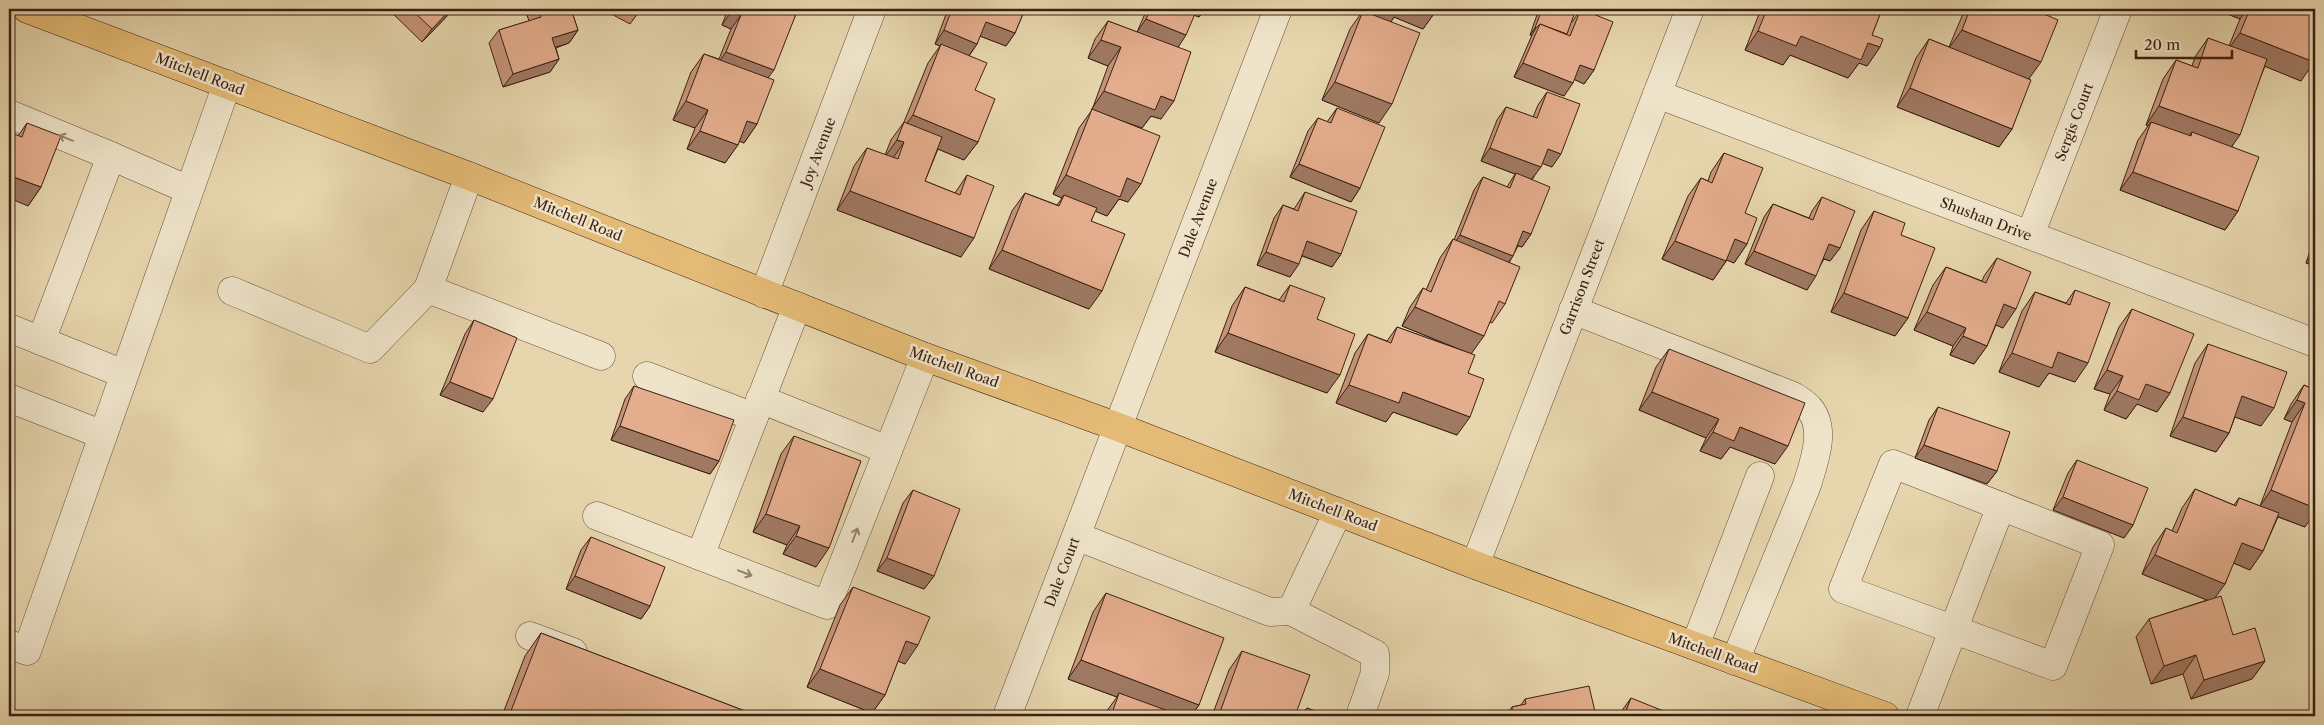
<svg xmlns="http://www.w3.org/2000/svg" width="2324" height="725" font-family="'Libre Caslon Text',serif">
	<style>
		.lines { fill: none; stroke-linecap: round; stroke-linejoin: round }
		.minor-casing { stroke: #674e3a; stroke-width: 29 }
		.major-casing { stroke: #3c2014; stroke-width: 29 }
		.minor { stroke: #efe4ca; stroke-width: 28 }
		.major { stroke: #e4bb76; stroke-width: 28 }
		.wall { fill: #c49579; stroke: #3c2014 }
		.shaded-wall { fill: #a07963; stroke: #3c2014 }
		.building { fill: #e4ad8d; stroke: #3c2014 }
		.oneway { stroke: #96826f }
		.labels { text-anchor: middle; stroke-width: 5; stroke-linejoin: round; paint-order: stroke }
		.street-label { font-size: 14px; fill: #3c2014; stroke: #efe4ca }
	</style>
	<rect width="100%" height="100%" fill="#e7d6ad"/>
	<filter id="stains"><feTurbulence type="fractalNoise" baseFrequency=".004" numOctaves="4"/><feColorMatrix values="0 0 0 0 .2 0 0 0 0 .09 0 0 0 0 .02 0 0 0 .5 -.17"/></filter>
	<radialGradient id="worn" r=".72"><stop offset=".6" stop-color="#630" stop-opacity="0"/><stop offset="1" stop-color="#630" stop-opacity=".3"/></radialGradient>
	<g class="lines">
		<!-- minor casing -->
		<g class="minor-casing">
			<g id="minor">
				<path d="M1657,94l658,249"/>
				<path d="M9,114l102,42"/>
				<path d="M469,176l-41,113 173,67"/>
				<path d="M2030,235l88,-226"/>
				<path d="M232,291l138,58 58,-60"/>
				<path d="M764,294l108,-285"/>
				<path d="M1573,310l220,86c5,3 12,7 16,12 18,20 5,54 -2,77l-72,176"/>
				<path d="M9,328l115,46"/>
				<path d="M41,341l70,-185 78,34"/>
				<path d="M647,376l107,41"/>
				<path d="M9,398l94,37"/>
				<path d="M760,399l128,51"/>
				<path d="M1893,464l207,81 -47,121 -210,-77z"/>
				<path d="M597,516l103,40 97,-250"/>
				<path d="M1076,536l194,76 21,-1 47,-99"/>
				<path d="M700,556l127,49 98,-248"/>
				<path d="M1475,565l215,-556"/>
				<path d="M1291,611l84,43v19l-15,43"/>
				<path d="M530,636l43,16"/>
				<path d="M9,644l18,7 200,-567"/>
				<path d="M1695,646l65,-170"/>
				<path d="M1007,716l271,-707"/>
				<path d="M1920,716l81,-210"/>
			</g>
		</g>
		<!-- major casing -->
		<g class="major-casing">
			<path id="major" d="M27,9l442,167 456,181 193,70 357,138 410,151"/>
		</g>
		<!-- minor -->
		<use href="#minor" class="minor"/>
		<!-- major -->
		<use href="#major" class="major"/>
	</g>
	<!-- wall -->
	<g class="wall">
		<path d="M388,9h65l-3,4 -28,29z"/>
		<path d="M525,9h46l7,21 -9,13 -13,5 3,11 -9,13 -47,15 -14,-44 10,-13 30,-9z"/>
		<path d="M602,9h39l-11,15z"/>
		<path d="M728,9h70l-30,69 -11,46 -13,19 -4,-2 -15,22 -38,-14 8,-21 -22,-8 18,-48 13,-18 15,5 12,-30 -9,-4z"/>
		<path d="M948,9h77l-10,24 -9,13 -26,-10 -3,8 -8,12 6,34 3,52 -14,18 -26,-11 -13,32 30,12 12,-18 -6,82 -124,-47 17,-44 13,-18 18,7 6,-15 13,-18 24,-59 12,-17 -5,-2z"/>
		<path d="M1147,9h58l-6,8 -5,-2 -16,32 -17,72 -10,-3 -9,12 -26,-9 12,83 -9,-3 -12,17 -12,-5 -4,10 -2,88 -100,-40 23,-58 13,-18 32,12 5,-7 -9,-4 26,-66 13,-18 16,-44 -20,-8 7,-19 13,-18 29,11z"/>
		<path d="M1355,9h80l-2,6 -10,14 -29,-12 -3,5 -12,101 -57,-23 28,-71 10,-14 -7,-2z"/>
		<path d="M1539,9h28l5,13 9,-13 13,61 -10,14 -10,-5 -10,17 -50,-19 18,-42h-2z"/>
		<path d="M1761,9h121l-10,26 8,12 -13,19 -8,-3 -11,15 -58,-23 -7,10 -38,-15z"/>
		<path d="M1965,9h73l-1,2 -8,68 -17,50 -13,18 -102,-40 19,-49 13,-19 20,8z"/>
		<path d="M2227,9h88l-14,72 -36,-15 -33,81 6,64 -13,19 -105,-40 18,-50 10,-14 -2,-1 17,-46 13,-19 16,6 3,-9 13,-19 21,8 11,-27 -15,-6z"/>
		<path d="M1547,92l5,75 -10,-4 -10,17 -1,54 -9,13 -4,-1 -9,17 -4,41 -13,19 -2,-1 -19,32 -14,81 -64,-23 -7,10 -50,-19 19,-50 13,-19 19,7 10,-14 66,24 -61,-25 8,-19 13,-19 3,2 14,-32 13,-19 1,1 20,-50 9,-13 24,10 8,-13 -34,-13 16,-41 9,-13 27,10 5,-12z"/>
		<path d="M1337,108l23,80 -9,14 -61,-25 18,-46 10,-13 9,4z"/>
		<path d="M27,123l14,64 -13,19 -10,-70z"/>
		<path d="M1724,153l21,60 2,31 -13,19 -7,-3 -14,20 -51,-21 26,-63 13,-18 7,3 3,-9z"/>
		<path d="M1305,192l36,62 -9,13 -30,-11 -12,21 -33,-12 17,-47 9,-13 11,4 2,-3z"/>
		<path d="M1822,197l18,51 -10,13 -6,-2 -17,31 -62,-26 19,-47 9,-13 36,14 3,-7z"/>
		<path d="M1874,211l27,24 7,83 -13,18 -64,-24 30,-82z"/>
		<path d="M2315,236v30l-9,-3z"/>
		<path d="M1997,258l6,70 -7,-3 -9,21 -13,18 -24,-9 3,-9 -39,-16 19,-45 13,-18 36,14 2,-5z"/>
		<path d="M1290,285l27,34 10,74 -112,-41 17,-46 13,-19 34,13z"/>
		<path d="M2075,290v92l-26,-9 -10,14 -40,-15 23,-61 13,-19 31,11z"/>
		<path d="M2132,309l38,84 -13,19 -20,-8 -11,15 -22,-9 6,-16 -16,-5 25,-62z"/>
		<path d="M474,320l9,92 -43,-17 25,-61z"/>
		<path d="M2208,344l53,82 -26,-9 -6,16 -13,19 -46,-16 25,-73z"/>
		<path d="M1669,349l106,115 -45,-17 -9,12 -21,-8 6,-13 -67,-28 17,-43z"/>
		<path d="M2304,385l11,5 -10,137 -27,-10 -15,34 -13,19 -17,-7 -8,21 -11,14 19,37 32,26 -13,18 -61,20 -8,-25 -32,10 -15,-47 13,-18 58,-19 -65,-26 11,-27 13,-19 6,3 10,-23 13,-19 39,16 5,-7 21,8 32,-84 -8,-3 7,-15z"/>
		<path d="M634,386l85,75 -9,13 -99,-34 14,-41z"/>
		<path d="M1938,407l59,64 -10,13 -72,-26 14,-38z"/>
		<path d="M794,436l22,131 -33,-13 4,-9 -34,-13 28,-78z"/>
		<path d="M2077,460l56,65 -9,13 -71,-28 15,-37z"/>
		<path d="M913,490l21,86 -10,13 -47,-18 26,-68z"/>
		<path d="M591,537l59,69 -9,13 -75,-30 15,-39z"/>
		<path d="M853,587l52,77 -7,-3 -13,34 -13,18 -65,-26 33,-82z"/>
		<path d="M1106,593l93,112 -8,11h-86l1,-4 11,-15 -49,-18 25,-67z"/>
		<path d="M541,633l217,83h-256l23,-60z"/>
		<path d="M1242,651l53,65h-83l17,-46z"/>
		<path d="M1631,698l-7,18h-6z"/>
		<path d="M1525,699l71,17h-91l7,-9 9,-2z"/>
		<path d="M1307,708l21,8h-27z"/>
	</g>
	<!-- shaded-wall -->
	<g class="shaded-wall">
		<path d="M451,9h2l-3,4 -28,29 10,-13z"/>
		<path d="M1195,9h10l-6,8 -8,-3z"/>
		<path d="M1356,9h60l17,6 -10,14 -29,-12 -6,9 -25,-15 -3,4 -7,-2z"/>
		<path d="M1590,9h8l-2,2z"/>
		<path d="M2228,9h19l-7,10 -15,-6z"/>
		<path d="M731,12l10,3 -10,14 -9,-4z"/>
		<path d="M1146,19l40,16 -9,14 -40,-17z"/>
		<path d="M986,22l29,11 -9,13 -29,-11z"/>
		<path d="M1535,28h1l-4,7h-2z"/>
		<path d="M578,30l-9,13 -26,8 9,-13z"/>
		<path d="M944,30l33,14 -9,13 -33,-13z"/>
		<path d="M1962,30l79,32 -13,18 -79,-32z"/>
		<path d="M1758,31l110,12 12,4 -13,19 -8,-3 -11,15 -58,-23 -7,10 -38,-15z"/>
		<path d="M2240,33l74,29 -13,19 -74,-30z"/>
		<path d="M1101,40l20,7 -13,19 -20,-8z"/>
		<path d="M726,52l48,18 -10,13 -47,-18z"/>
		<path d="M559,59l-9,13 -47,15 10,-13z"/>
		<path d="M1523,63l50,20 -9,13 -50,-19z"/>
		<path d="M1580,65l14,5 -10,14 -13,-6z"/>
		<path d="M1335,82l57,22 -13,19 -57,-23z"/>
		<path d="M1910,88l102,41 -13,18 -102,-40z"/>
		<path d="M1104,91l57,5 13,5 -13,18 -10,-3 -9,12 -51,-18z"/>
		<path d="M686,101l22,9 -13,18 -22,-8z"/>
		<path d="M2159,106l81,29 -13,18 -36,-17 1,-4 -5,7 -36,-17 -3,4 -2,-1z"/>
		<path d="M913,115l65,27 -14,18 -64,-27z"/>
		<path d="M747,121l10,3 -13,19 -10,-4z"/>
		<path d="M700,131l38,14 -13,18 -38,-14z"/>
		<path d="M897,140l7,2 -13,19 -7,-3z"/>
		<path d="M1490,148l51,19 -10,13 -50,-19z"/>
		<path d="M1548,149l13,5 -9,13 -14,-5z"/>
		<path d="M1299,164l61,24 -9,14 -61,-25z"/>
		<path d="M2133,172l105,39 -13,19 -105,-40z"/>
		<path d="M1066,175l61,3 14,6 -13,18 -9,-3 -12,17 -44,-18 1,-3 -2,3 -9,-4z"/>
		<path d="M11,176l30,11 -13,19 -19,-8v-19z"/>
		<path d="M850,191l124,47 -13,19 -124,-47z"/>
		<path d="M1523,231l8,3 -9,13 -8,-3z"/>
		<path d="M1460,235l53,21 -9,13 -53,-21z"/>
		<path d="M1735,239l12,5 -13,19 -12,-5z"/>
		<path d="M1307,241l34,13 -9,13 -34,-13z"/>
		<path d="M1675,241l51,20 -13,19 -51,-21z"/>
		<path d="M1829,244l11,4 -10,13 -10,-4z"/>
		<path d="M2315,249v17l-9,-3z"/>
		<path d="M1002,250l100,41 -13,18 -100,-40z"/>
		<path d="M1754,251l62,25 -9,14 -62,-26z"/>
		<path d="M1266,252l33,12 -9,13 -33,-12z"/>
		<path d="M1844,293l64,25 -13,18 -64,-24z"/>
		<path d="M2004,304l12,5 -13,19 -12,-5z"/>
		<path d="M1415,307l69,29 -13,18 -69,-28z"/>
		<path d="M1927,312l39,16 -13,18 -39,-16z"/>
		<path d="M1228,333l112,42 -13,18 -112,-41z"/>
		<path d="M1963,336l24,10 -13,18 -24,-9z"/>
		<path d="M2058,352l30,11 -13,19 -26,-9 -10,14 -40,-15 13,-19z"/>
		<path d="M2107,370l16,6 -13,18 -16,-5z"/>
		<path d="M450,382l43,17 -10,13 -43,-17z"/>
		<path d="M2146,384l24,9 -13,19 -20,-8 -11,15 -22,-9 13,-19z"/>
		<path d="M1349,385l54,7 67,25 -13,18 -64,-23 -7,10 -50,-19z"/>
		<path d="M1652,392l67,27 -13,19 -67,-28z"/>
		<path d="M2242,396l32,12 -13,18 -32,-11z"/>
		<path d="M2297,400l8,3 -13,19 -8,-3z"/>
		<path d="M2183,417l46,16 -13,19 -46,-16z"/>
		<path d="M620,426l99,35 -9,13 -99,-34z"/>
		<path d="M1740,427l48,19 -13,18 -45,-17 -9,12 -21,-8 13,-19z"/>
		<path d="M1924,445l73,26 -10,13 -72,-26z"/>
		<path d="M2271,490l44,18v4l-10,15 -47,-18z"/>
		<path d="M2063,497l70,28 -9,13 -71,-28z"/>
		<path d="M766,514l34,12 -13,19 -34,-13z"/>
		<path d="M796,536l33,12 -13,19 -33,-13z"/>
		<path d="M2242,543l21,8 -13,19 -21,-9z"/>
		<path d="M2155,555l70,29 -13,18 -70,-28z"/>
		<path d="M887,558l47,18 -10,13 -47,-18z"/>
		<path d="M575,576l75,30 -9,13 -75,-30z"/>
		<path d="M906,641l12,4 -13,19 -12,-5z"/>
		<path d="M2196,655l-13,19 -32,10 13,-18z"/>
		<path d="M1081,660l118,45 -8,11h-23l-49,-23 -2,4 -49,-18z"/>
		<path d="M2265,661l-13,18 -61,20 13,-19z"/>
		<path d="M820,669l65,26 -13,18 -65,-26z"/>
	</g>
	<!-- building -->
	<g class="building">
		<path d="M411,9h40l-19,20z"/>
		<path d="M539,9h32l7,21 -26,8 7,21 -46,15 -14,-44 42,-13z"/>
		<path d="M732,9h66l-24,61 -48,-18 15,-37 -10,-3z"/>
		<path d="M952,9h73l-10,24 -29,-11 -9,22 -33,-14z"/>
		<path d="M1151,9h46l-11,26 -40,-16z"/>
		<path d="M1386,9h13l-2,4z"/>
		<path d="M1416,9h19l-2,6z"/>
		<path d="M1542,9h25l8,3 -8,22 -27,-10 -4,4h-1z"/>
		<path d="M1581,9l32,13 -19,48 -14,-5 -7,18 -50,-20 17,-39 30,12z"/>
		<path d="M1767,9h115l-10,26 11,4 -3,8 -12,-4 -7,17 -60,-24 -5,10 -38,-15z"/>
		<path d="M1970,9h68l-1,2 21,9 -17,42 -79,-32z"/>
		<path d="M2250,9h65v49l-1,4 -74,-29z"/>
		<path d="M1363,11l57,22 -28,71 -57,-22z"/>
		<path d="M1108,21l83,31 -17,49 -13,-5 -6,14 -51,-19 17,-44 -20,-7z"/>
		<path d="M2208,38l59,21 -27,76 -81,-29 17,-46 22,8z"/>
		<path d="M1929,39l102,41 -19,49 -102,-41z"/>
		<path d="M941,44l46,19 -12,27 20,9 -17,43 -65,-27z"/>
		<path d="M704,54l70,26 -17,44 -10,-3 -9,24 -38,-14 8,-21 -22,-9z"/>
		<path d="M1547,92l33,12 -19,50 -13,-5 -7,18 -51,-19 16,-41 31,11z"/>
		<path d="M1337,108l48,19 -25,61 -61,-24 19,-46 13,5z"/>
		<path d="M1092,109l68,27 -19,48 -14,-6 -7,19 -54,-22z"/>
		<path d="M904,122l38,15 -17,44 35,14 7,-20 27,11 -20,52 -124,-47 17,-43 31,11 6,-17 -7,-2z"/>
		<path d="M2151,122l40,14 1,-4 67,25 -21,54 -105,-39z"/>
		<path d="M27,123l34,13 -20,51 -30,-11 -2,6v-50l13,5z"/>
		<path d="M1724,153l39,15 -18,45 12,5 -10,26 -12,-5 -9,22 -51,-20 26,-63 11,5z"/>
		<path d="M1516,173l34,14 -19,47 -8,-3 -10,25 -53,-21 23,-58 27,11z"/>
		<path d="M1305,192l52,19 -16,43 -34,-13 -8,23 -33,-12 17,-47 15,6z"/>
		<path d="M1025,193l34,13 5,-11 33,13 -6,13 34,13 -23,57 -100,-41z"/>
		<path d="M1822,197l33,14 -15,37 -11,-4 -13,32 -62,-25 19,-47 40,16z"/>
		<path d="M1874,211l31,12 -4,12 34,13 -27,70 -64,-25z"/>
		<path d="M1453,239l67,28 -15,37 -6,-3 -15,35 -69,-29 8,-19 8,4z"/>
		<path d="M1997,258l34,14 -15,37 -12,-5 -17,42 -24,-10 3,-8 -39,-16 19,-45 40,16z"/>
		<path d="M1290,285l35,13 -8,21 38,15 -15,41 -112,-42 17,-46 39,15z"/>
		<path d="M2075,290l35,13 -22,60 -30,-11 -6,16 -40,-15 23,-61 35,13z"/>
		<path d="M2132,309l62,25 -24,59 -24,-9 -7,16 -22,-9 6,-15 -16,-6z"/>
		<path d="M474,320l43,18 -24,61 -43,-17z"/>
		<path d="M1397,327l78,28 -7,18 16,6 -14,38 -67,-25 -4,11 -50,-18 19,-51 23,9z"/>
		<path d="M2208,344l79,28 -13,36 -32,-12 -13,37 -46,-16z"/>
		<path d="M1669,349l136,54 -17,43 -48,-19 -6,14 -21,-9 6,-13 -67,-27z"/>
		<path d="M2304,385l11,5v118l-44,-18 34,-87 -8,-3z"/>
		<path d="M634,386l100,34 -15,41 -99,-35z"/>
		<path d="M1938,407l72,25 -13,39 -73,-26z"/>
		<path d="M794,436l67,25 -32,87 -33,-12 4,-10 -34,-12z"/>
		<path d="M2077,460l71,28 -15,37 -70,-28z"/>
		<path d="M2195,489l41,17 3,-8 40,15 -16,38 -21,-8 -17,41 -70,-29 11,-27 11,5z"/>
		<path d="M913,490l47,19 -26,67 -47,-18z"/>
		<path d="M591,537l74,30 -15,39 -75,-30z"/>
		<path d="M853,587l77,30 -12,28 -12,-4 -21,54 -65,-26z"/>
		<path d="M1106,593l118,45 -25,67 -118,-45z"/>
		<path d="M2221,596l12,39 22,-7 10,33 -61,19 -8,-25 -32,11 -15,-47z"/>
		<path d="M541,633l217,83h-249z"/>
		<path d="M1242,651l68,24 -15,41h-71l-5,-1z"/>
		<path d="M1589,686l7,30h-83l-1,-9 14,-3 -1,-5z"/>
		<path d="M1119,693l63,23h-71z"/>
		<path d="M1631,698l45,18h-52z"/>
		<path d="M1307,708l21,8h-25z"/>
		<path d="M1466,710l5,6h-12z"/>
	</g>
	<!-- one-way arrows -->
	<defs><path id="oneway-shaft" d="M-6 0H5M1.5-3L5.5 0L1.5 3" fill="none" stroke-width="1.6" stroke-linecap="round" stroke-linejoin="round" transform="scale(1.25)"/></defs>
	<g class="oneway">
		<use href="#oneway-shaft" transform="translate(66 138) rotate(-158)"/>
		<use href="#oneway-shaft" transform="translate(855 535) rotate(-69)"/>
		<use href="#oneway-shaft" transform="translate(745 573) rotate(21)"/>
	</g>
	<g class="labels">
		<!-- street labels -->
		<g class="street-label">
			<text transform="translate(200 74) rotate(21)" y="5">Mitchell Road</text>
			<text transform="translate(2074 122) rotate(-69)" y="5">Sergis Court</text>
			<text transform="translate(818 152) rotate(-69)" y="5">Joy Avenue</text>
			<text transform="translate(1198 218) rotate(-69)" y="5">Dale Avenue</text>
			<text transform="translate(578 219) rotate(22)" y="5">Mitchell Road</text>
			<text transform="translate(1986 219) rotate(21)" y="5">Shushan Drive</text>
			<text transform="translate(1582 287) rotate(-69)" y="5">Garrison Street</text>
			<text transform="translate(954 367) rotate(20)" y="5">Mitchell Road</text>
			<text transform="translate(1333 510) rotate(21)" y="5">Mitchell Road</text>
			<text transform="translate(1062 572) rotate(-69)" y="5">Dale Court</text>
			<text transform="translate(1713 653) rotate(20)" y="5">Mitchell Road</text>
		</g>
	</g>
	<!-- margin -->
	<rect width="2324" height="725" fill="none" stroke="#e7d6ad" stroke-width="30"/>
	<rect x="10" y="10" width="2304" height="705" fill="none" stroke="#3c2014" stroke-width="2.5"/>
	<rect x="15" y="15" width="2294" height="695" fill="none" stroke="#3c2014"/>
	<!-- scale -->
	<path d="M2136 50v8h96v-8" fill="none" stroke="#3c2014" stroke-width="2.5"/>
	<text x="2144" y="50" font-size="15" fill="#3c2014" stroke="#efe4ca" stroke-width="4" paint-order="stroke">20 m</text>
	<rect width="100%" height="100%" filter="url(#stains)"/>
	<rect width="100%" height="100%" fill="url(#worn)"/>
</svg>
